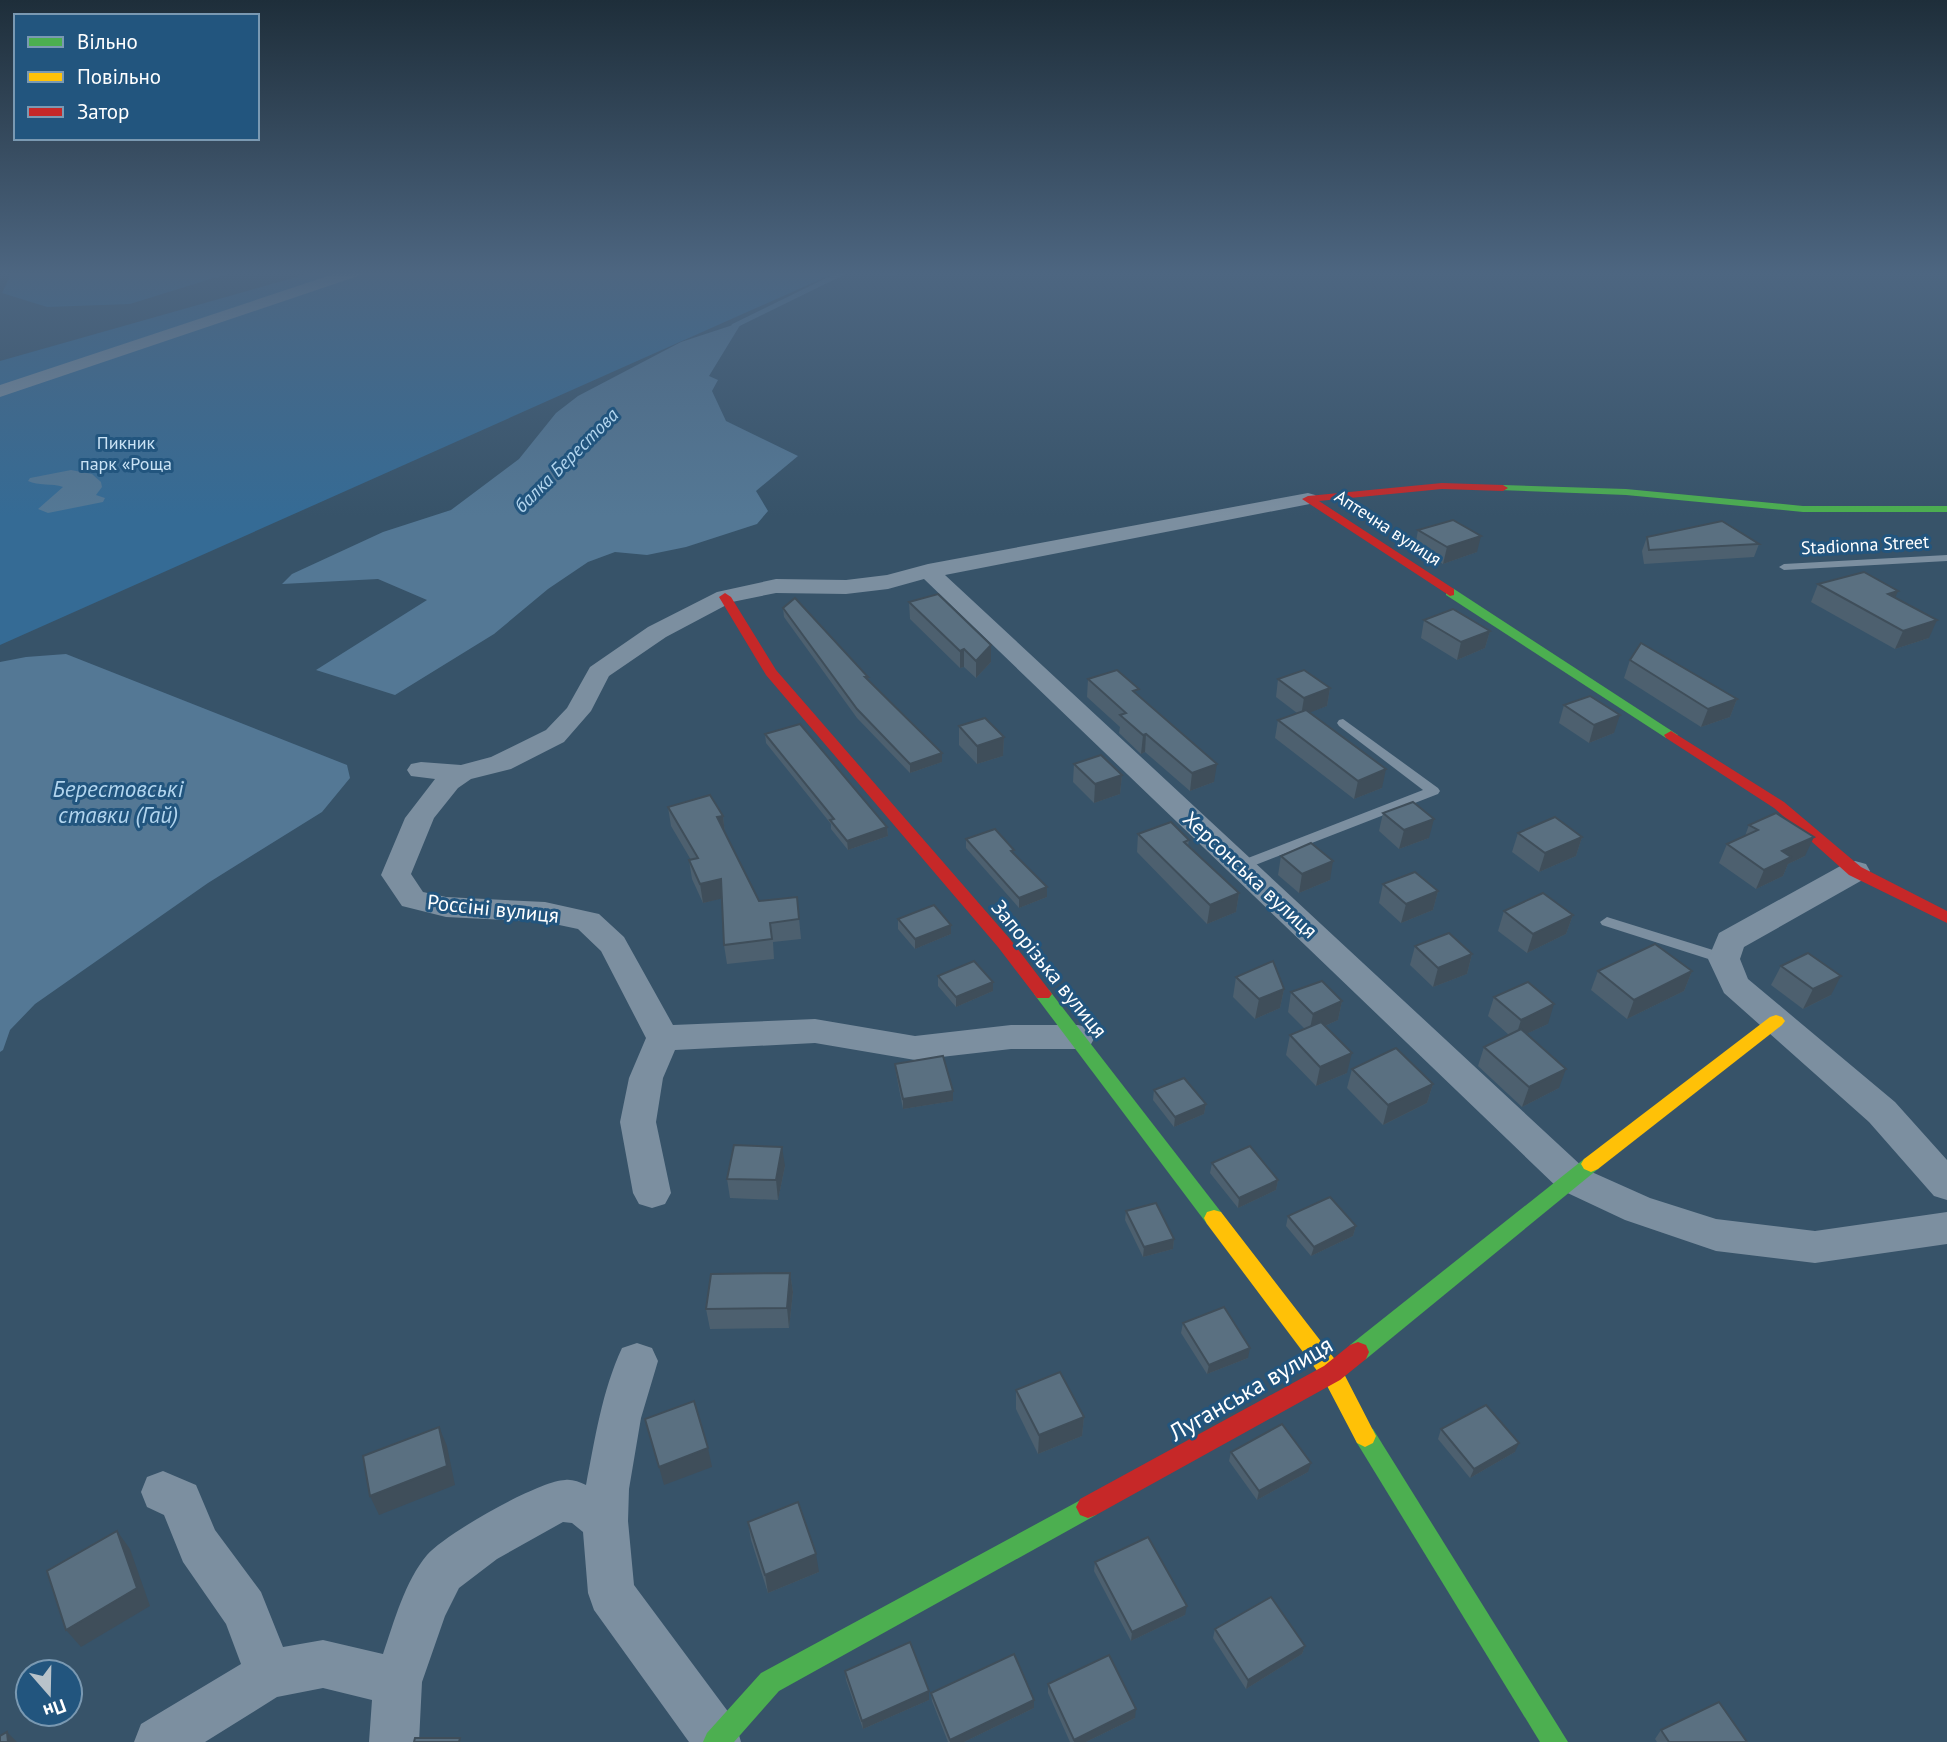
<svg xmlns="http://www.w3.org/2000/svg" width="1947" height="1742" font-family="'PT Sans',sans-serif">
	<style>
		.green { fill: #356b95 }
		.water { fill: #547895 }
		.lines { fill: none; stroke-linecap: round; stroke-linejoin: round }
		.stream { stroke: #547895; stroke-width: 5 }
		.lane { fill: #7c8fa0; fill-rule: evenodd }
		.street { fill: #7c8fa0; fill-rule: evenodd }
		.fast { fill: #4caf50; fill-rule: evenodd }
		.slow { fill: #ffc107; fill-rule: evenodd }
		.jam { fill: #c62828; fill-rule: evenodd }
		.wall { fill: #4d606f }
		.shaded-wall { fill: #3f4e5a }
		.building { fill: #5a7081; stroke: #3f4e5a; stroke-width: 2 }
		.labels { text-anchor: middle; stroke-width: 6; stroke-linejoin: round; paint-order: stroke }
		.far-park-label { font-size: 18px; fill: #cae3f5; stroke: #22557e }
		.far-street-label { font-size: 18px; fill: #fff; stroke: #22557e }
		.far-water-label { font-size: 19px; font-style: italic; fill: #b2d5ee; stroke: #22557e }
		.street-label { font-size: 21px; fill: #fff; stroke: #22557e }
		.water-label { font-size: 23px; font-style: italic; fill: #b2d5ee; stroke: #22557e }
		.near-street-label { font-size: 24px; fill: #fff; stroke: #22557e }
	</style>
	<rect width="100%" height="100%" fill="#375369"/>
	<!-- green -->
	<g class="green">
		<path d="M12,272h221l-103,32 -83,3 -45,-14z"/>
		<path d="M314,272h588l-7,3 -58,-3 -837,373v-284z"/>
	</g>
	<!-- water -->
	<g class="water">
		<path d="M742,322l-33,54 9,4 -6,11 14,30 72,35 -42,35 12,20 -11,13 -71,23 -39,8 -32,-3 -27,10 -40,27 -54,45 -99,61 -79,-25 111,-70 -49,-21 -96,5 10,-10 91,-42 68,-22 68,-51 37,-46 22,-17 103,-54z"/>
		<path d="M71,470l21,4 9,8 1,5 -6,8 9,3 -2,4 -55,11 -10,-4 25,-22c-11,-4 -25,-1 -35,-6l2,-3z"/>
		<path d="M66,654l281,111 3,13 -28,34 -114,71 -173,121 -25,26 -7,20 -3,2v-390l26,-5z"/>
	</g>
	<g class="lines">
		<!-- stream -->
		<path class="stream" d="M734,326l110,-54"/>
		<!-- lane -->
		<g class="lane">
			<path d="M1947,555v6l-163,9 -5,-3 5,-3z"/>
			<path d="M1343,719l95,69 2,3 -2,3 -193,75h-10l-2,-3 2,-3 188,-73 -84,-64 -2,-3 2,-3z"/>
			<path d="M1607,917l122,38 2,4 -2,4 -5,1 -122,-39 -2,-3z"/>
		</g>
		<!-- street -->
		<g class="street">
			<path d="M340,272h23l-2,3 -361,122v-12z"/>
			<path d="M1308,493l7,2 4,4 -4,4 -370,72 640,594 65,29 66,21 99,12 132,-19v32l-132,19 -99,-12 -91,-31 -66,-31 -635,-610 -36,10 -42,5 -70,-1 -44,9 -66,35 -57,39 -18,35 -27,31 -53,27 -40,10 -13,9 -24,30 -23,56 12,18 23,5 99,5 54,12 25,23 49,88 142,-6 100,17 96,-11h67l12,3 5,9 -5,9 -12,3h-67l-96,11 -100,-17 -140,7 -12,28 -7,44 15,71 -6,11 -13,4 -13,-4 -6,-11 -13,-71 9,-44 17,-40 -45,-87 -23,-22 -33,-7 -99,-5 -44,-11 -21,-31 24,-57 30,-39 -24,-3 -4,-6 4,-6 10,-2 40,3 30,-8 55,-27 21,-22 23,-41 58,-40 69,-35 59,-13 70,1 41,-5 41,-11z"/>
			<path d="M1855,861l11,3 4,7 -4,7 -122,69 -4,12 8,20 147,123 52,58v40l-13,-4 -65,-74 -145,-129 -16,-34 11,-26 125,-69z"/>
			<path d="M637,1343l15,5 6,13 -17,57 -12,71 -1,32 6,64 101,136 6,21h-52l-95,-132 -6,-17 -5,-61 -11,-9 -9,-1 -66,37 -38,29 -14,28 -23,66 -3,60h-50l3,-42 -49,-12 -46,9 -72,45h-71l7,-18 100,-60 -15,-40 -43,-62 -19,-47 -17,-8 -6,-15 6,-15 16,-6 33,14 19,45 46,62 22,55 40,-7 60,14c11,-32 22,-73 44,-99 18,-21 111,-74 138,-75 7,-1 14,2 21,5 9,-46 16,-94 36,-137z"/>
		</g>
		<!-- fast -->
		<g class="fast">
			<path d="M1503,485l123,4 177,17h144v6h-144l-177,-17 -127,-5v-4z"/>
			<path d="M1450,588l4,1 224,146 -2,3h-10l-220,-143v-6z"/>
			<path d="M1043,988l6,2 172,222 3,6 -3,6 -7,2 -7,-2 -170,-226 -3,-4 3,-4z"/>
			<path d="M1591,1156l7,3 3,5 -3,5 -232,190 -8,3 -8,-3 -3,-7 3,-7 234,-186z"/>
			<path d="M1365,1425l8,4 195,313h-28l-183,-299 -3,-7 3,-7z"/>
			<path d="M1088,1496l8,3 4,8 -4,8 -317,176 -45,51h-31l4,-9 54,-60z"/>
		</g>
		<!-- slow -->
		<g class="slow">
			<path d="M1776,1015l6,2 3,4 -3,4 -184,144 -7,3 -7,-3 -3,-5 3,-5 186,-142z"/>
			<path d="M1214,1210l7,2 119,154 36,70 -3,7 -8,4 -8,-4 -33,-63 -117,-156 -3,-6 3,-6z"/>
		</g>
		<!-- jam -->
		<g class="jam">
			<path d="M1442,483l61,2 5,3 -5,3 -61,-2 -123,12 135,88v6l-4,1 -148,-97 6,-3z"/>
			<path d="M725,593l6,4 45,73 234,269 39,51 3,4 -3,4h-12l-39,-51 -232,-272 -47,-78z"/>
			<path d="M1671,731l113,71 77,65 86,44v12l-98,-48 -75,-67 -108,-70 -2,-3z"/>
			<path d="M1358,1342l8,3 3,7 -3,7 -26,21 -244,135 -8,3 -8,-3 -4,-8 4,-8 244,-133 26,-21z"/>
		</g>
	</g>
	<!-- wall -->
	<g class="wall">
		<path d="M1418,530l59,22 -34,12 -28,-17z"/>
		<path d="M1647,537l112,7 -5,13 -110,7 -2,-13z"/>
		<path d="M1818,584l111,54 -34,11 -84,-47z"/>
		<path d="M909,602l82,43v17l-15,16 -12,-11 -4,1 -50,-49z"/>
		<path d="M783,608l85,72 74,73v9l-32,11 -53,-55 -73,-101z"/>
		<path d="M1424,620l66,11 -5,17 -28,12 -36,-22z"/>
		<path d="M1630,660l107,39 -7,18 -29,10 -77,-49z"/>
		<path d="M1088,679l50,16 76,87 -24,9 -45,-39 -4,2 -22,-21 1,-6 -33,-30z"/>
		<path d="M1278,679l52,9 -3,18 -17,6 72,76 -28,11 -79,-61 3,-18 19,-7 -21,-16z"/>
		<path d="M1564,705l50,28 -25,10 -30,-20z"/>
		<path d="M959,726l45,11 -1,19 -26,8 -18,-19z"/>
		<path d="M765,734l122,93 1,9 -40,14 -17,-21v-5l-65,-81z"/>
		<path d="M1074,764l48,11 -2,19 -26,9 -21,-21z"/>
		<path d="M668,807l55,9 2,18 34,67 38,-4 4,42 -28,3 1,17 -47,5 -3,-19 -2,-47 -19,5 -11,-24 -3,-19h2l-20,-34z"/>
		<path d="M1383,813l46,25 -30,11 -20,-18z"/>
		<path d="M1749,825l56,31 -17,8 -5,12 -27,13 -37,-26 8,-19 18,-8z"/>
		<path d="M1518,833l64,4 -6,19 -37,16 -27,-20z"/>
		<path d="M1138,834l51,6 -1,6 51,47 -3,19 -29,12 -70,-72z"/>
		<path d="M966,839l48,15 33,33v10l-28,11 -53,-60z"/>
		<path d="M1281,856l49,24 -31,13 -21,-18z"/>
		<path d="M1383,884l55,7 -5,19 -32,13 -22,-20z"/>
		<path d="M1504,911l69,4 -7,19 -39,19 -29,-22z"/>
		<path d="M898,919l53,6v9l-36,15 -17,-20z"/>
		<path d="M1415,946l57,8 -5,20 -34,13 -23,-22z"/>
		<path d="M1781,966l50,29 -28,14 -32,-24z"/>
		<path d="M1598,971h94l-8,20 -57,28 -36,-29z"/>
		<path d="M938,976l55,6v9l-37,16 -18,-21z"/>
		<path d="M1236,977l48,12 -4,19 -25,11 -22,-22z"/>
		<path d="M1291,992l51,9 -4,19 -13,6 22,47 -31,13 -30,-31 4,-20 15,-6 -17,-17z"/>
		<path d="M1494,997l54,27 -22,10 33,54 -37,19 -44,-41 6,-19 25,-12 -21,-19z"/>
		<path d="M895,1064l58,27v10l-50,8 -7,-36z"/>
		<path d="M1352,1069l81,15 -6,19 -44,22 -36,-37z"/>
		<path d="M1154,1090l52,14 -2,10 -30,13 -21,-27z"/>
		<path d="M1212,1163l66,17 -2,10 -38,18 -28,-35z"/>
		<path d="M785,1166l-7,34 -48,-2 -3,-19z"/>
		<path d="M1126,1211l48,28 -1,10 -30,8 -18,-37z"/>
		<path d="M1288,1216l68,10 -3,10 -42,20 -25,-30z"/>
		<path d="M790,1273l3,19 -4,36 -79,1 -4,-20z"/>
		<path d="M1183,1323l65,35 -41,16 -26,-41z"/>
		<path d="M1016,1390l68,27 -2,19 -44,18 -22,-45z"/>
		<path d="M1441,1429l74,23 -45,26 -32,-39z"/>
		<path d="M1231,1452l77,20 -51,28 -28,-39z"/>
		<path d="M748,1522l71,50 -51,21 -17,-53z"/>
		<path d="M1095,1562l90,53 -54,26 -37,-70z"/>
		<path d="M1215,1629l90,17 -3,8 -56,35 -33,-51z"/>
		<path d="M845,1671l84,20v9l-66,29 -17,-49z"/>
		<path d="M1048,1684l87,34 -49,24h-16l-22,-49z"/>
		<path d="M931,1693l103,15 -70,34h-16l-16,-41z"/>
		<path d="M1661,1730l86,12h-90l-2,-3z"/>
	</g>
	<!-- shaded-wall -->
	<g class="shaded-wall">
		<path d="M1481,536l-4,16 -34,12 4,-17z"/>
		<path d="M1898,591l-7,17 -3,-14z"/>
		<path d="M1937,620l-8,18 -34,11 8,-18z"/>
		<path d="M1490,631l-5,17 -28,12 4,-18z"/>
		<path d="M991,645v17l-15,16v-17z"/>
		<path d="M964,649v18l-4,1v-17z"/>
		<path d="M1330,688l-3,18 -26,10 3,-18z"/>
		<path d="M1737,699l-7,18 -29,10 7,-18z"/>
		<path d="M1620,715l-6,18 -25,10 5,-18z"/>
		<path d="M1146,734l-1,18 -4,2 2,-19z"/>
		<path d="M1004,737l-1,19 -26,8v-18z"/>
		<path d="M942,753v9l-32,11v-9z"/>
		<path d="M1217,764l-3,18 -24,9 2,-18z"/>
		<path d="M1386,769l-4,19 -28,11 4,-18z"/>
		<path d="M1122,775l-2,19 -26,9 1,-19z"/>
		<path d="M723,816l2,18 -8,-17z"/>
		<path d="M1434,819l-5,19 -30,11 5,-19z"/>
		<path d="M887,827l1,9 -40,14 -1,-9z"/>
		<path d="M1582,837l-6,19 -37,16 6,-19z"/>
		<path d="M1814,837l-9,19 -17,8 -5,12 -27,13 8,-19 18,-19z"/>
		<path d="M1333,861l-3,19 -31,13 3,-19z"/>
		<path d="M721,879l3,19 -21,5 -3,-19z"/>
		<path d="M1047,887v10l-28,11v-10z"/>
		<path d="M1438,891l-5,19 -32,13 5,-19z"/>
		<path d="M1239,893l-3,19 -29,12 3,-19z"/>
		<path d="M1573,915l-7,19 -39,19 6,-19z"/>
		<path d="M951,925v9l-36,15v-10z"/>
		<path d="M1472,954l-5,20 -34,13 5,-19z"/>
		<path d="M1692,971l-8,20 -57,28 7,-19z"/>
		<path d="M1841,976l-10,19 -28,14 10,-20z"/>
		<path d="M993,982v9l-37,16v-10z"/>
		<path d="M1284,989l-4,19 -25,11 4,-20z"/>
		<path d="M1342,1001l-4,19 -29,13 4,-19z"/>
		<path d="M1554,1004l-6,20 -33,15 6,-19z"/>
		<path d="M1352,1053l-5,20 -31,13 4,-19z"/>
		<path d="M1566,1069l-7,19 -37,19 7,-20z"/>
		<path d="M1433,1084l-6,19 -44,22 5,-20z"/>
		<path d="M953,1091v10l-50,8v-10z"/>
		<path d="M1206,1104l-2,10 -30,13 1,-10z"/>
		<path d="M782,1147l3,19 -7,34 -2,-20z"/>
		<path d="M1278,1180l-2,10 -38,18 1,-10z"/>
		<path d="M1356,1226l-3,10 -42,20 3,-9z"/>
		<path d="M1174,1239l-1,10 -30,8 1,-10z"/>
		<path d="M790,1273l3,19 -4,36 -2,-20z"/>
		<path d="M1250,1348l-2,10 -41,16 2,-9z"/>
		<path d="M1084,1417l-2,19 -44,18 1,-19z"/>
		<path d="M439,1427l8,19 8,39 -76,30 -9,-19z"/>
		<path d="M1519,1443l-4,9 -45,26 4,-9z"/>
		<path d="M708,1448l4,19 -48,18 -5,-18z"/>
		<path d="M1311,1463l-3,9 -51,28 2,-9z"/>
		<path d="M117,1531l13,18 20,57 -69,41 -15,-17z"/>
		<path d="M816,1554l3,18 -51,21 -3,-18z"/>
		<path d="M1187,1606l-2,9 -54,26 1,-9z"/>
		<path d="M1305,1646l-3,8 -56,35 2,-9z"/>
		<path d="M929,1691v9l-66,29 -1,-8z"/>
		<path d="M1034,1700v8l-70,34h-14v-2z"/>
		<path d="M1136,1709l-1,9 -49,24h-12v-2z"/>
		<path d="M7,1732l10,10h-9z"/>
	</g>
	<!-- building -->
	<g class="building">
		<path d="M1453,520l28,16 -34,11 -29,-17z"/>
		<path d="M1722,521l37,23 -110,6 -2,-13z"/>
		<path d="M1864,572l34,19 -10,3 49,26 -34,11 -85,-47z"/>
		<path d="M938,594l53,51 -15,16 -12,-12 -4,2 -51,-49z"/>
		<path d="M795,598l73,79h-3l77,76 -32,11 -53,-55 -74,-101z"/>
		<path d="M1453,609l37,22 -29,11 -37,-22z"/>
		<path d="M1641,643l96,56 -29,10 -78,-49z"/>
		<path d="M1117,670l22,19 -6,2 84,73 -25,9 -46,-39 -3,1 -23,-20 6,-2 -38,-34z"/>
		<path d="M1304,670l26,18 -26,10 -26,-19z"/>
		<path d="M1590,696l30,19 -26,10 -30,-20z"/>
		<path d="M1306,710l80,59 -28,12 -80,-61z"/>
		<path d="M985,718l19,19 -27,9 -18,-20z"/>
		<path d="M800,724l87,103 -40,14 -17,-21 4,-1 -69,-85z"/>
		<path d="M1101,755l21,20 -27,9 -21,-20z"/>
		<path d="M710,795l13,21 -6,1 42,84 38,-4 2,22 -29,4 2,16 -48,6 -3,-66 -21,5 -11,-24 9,-2 -30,-51z"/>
		<path d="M1413,802l21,17 -30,11 -21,-17z"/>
		<path d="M1776,813l38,24 -32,14 9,6 -27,13 -37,-26 31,-14 -9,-5z"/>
		<path d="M1555,817l27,20 -37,16 -27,-20z"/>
		<path d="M1171,822l18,18 -5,2 55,51 -29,12 -72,-71z"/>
		<path d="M995,829l19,21 -3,1 36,36 -28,11 -53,-59z"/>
		<path d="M1311,843l22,18 -31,13 -21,-18z"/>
		<path d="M1415,872l23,19 -32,13 -23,-20z"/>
		<path d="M1543,893l30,22 -40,19 -29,-23z"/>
		<path d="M934,905l17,20 -36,14 -17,-20z"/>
		<path d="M1449,933l23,21 -34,14 -23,-22z"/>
		<path d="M1655,944l37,27 -58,29 -36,-29z"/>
		<path d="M1808,953l33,23 -28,13 -32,-23z"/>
		<path d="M974,961l19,21 -37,15 -18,-21z"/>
		<path d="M1273,961l11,28 -25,10 -23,-22z"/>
		<path d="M1322,981l20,20 -29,13 -22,-22z"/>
		<path d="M1528,982l26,22 -33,16 -27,-23z"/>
		<path d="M1321,1022l31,31 -32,14 -30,-32z"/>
		<path d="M1521,1029l45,40 -37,18 -45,-40z"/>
		<path d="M1396,1048l37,36 -45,21 -36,-36z"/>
		<path d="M943,1056l10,35 -50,8 -8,-35z"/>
		<path d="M1184,1078l22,26 -31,13 -21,-27z"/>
		<path d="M734,1145l48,2 -6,33 -49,-1z"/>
		<path d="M1250,1146l28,34 -39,18 -27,-35z"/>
		<path d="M1330,1197l26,29 -42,21 -26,-31z"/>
		<path d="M1156,1203l18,36 -30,8 -18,-36z"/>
		<path d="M790,1273l-3,35 -81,1 5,-35z"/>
		<path d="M1224,1307l26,41 -41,17 -26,-42z"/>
		<path d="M1060,1372l24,45 -45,18 -23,-45z"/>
		<path d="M694,1401l14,47 -49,19 -14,-48z"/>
		<path d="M1486,1405l33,38 -45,26 -33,-40z"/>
		<path d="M1282,1424l29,39 -52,28 -28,-39z"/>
		<path d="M439,1427l8,39 -77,30 -7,-40z"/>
		<path d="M798,1502l18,52 -51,21 -17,-53z"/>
		<path d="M117,1531l20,57 -71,42 -19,-59z"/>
		<path d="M1148,1537l39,69 -55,26 -37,-70z"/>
		<path d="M1271,1597l34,49 -57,34 -33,-51z"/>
		<path d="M910,1642l19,49 -67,30 -17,-50z"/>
		<path d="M1014,1654l20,46 -84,40 -19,-47z"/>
		<path d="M1109,1655l27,54 -62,31 -26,-56z"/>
		<path d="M1719,1702l28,40h-78l-8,-12z"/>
		<path d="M7,1732l1,10h-8v-6z"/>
		<path d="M415,1738h45l-1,4h-45z"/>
	</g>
	<!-- sky -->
	<linearGradient id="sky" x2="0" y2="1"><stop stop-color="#1e2e3a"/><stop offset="0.53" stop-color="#4d6681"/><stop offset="1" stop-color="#4d6681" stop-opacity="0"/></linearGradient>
	<rect width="1947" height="516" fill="url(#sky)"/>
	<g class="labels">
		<!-- far-park labels -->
		<g class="far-park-label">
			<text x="126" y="449">Пикник<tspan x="126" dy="21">парк «Роща</tspan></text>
		</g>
		<!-- far-street labels -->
		<g class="far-street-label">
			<text transform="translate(1388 528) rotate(33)" y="6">Аптечна вулиця</text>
			<text transform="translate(1865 545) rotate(-3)" y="6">Stadionna Street</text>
		</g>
		<!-- far-water labels -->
		<g class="far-water-label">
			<text transform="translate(566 460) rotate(-45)" y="7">балка Берестова</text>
		</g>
		<!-- street labels -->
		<g class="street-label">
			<text transform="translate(1250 875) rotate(43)" y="7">Херсонська вулиця</text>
			<text transform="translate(493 909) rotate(6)" y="7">Россіні вулиця</text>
			<text transform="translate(1049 969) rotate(51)" y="7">Запорізька вулиця</text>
		</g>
		<!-- water labels -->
		<g class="water-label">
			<text x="118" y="797">Берестовські<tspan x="118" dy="26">ставки (Гай)</tspan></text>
		</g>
		<!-- near-street labels -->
		<g class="near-street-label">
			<text transform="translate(1251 1389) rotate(-30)" y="8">Луганська вулиця</text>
		</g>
	</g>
	<!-- legend -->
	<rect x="14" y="14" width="245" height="126" fill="#22557e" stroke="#7a99b2" stroke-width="2"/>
	<rect x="28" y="37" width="35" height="10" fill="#4caf50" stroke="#7a99b2" stroke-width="2"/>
	<text x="77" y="49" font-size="21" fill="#ffffff">Вільно</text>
	<rect x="28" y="72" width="35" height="10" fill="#ffc107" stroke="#7a99b2" stroke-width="2"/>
	<text x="77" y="84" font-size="21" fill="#ffffff">Повільно</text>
	<rect x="28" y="107" width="35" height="10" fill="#c62828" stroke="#7a99b2" stroke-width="2"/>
	<text x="77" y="119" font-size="21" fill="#ffffff">Затор</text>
	<!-- north arrow -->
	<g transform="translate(49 1693) rotate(160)"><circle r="33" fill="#22557e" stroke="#7a99b2" stroke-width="2"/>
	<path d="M0-5L12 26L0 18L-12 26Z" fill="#b9c3ca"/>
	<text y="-10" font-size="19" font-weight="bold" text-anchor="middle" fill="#ffffff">Пн</text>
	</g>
</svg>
